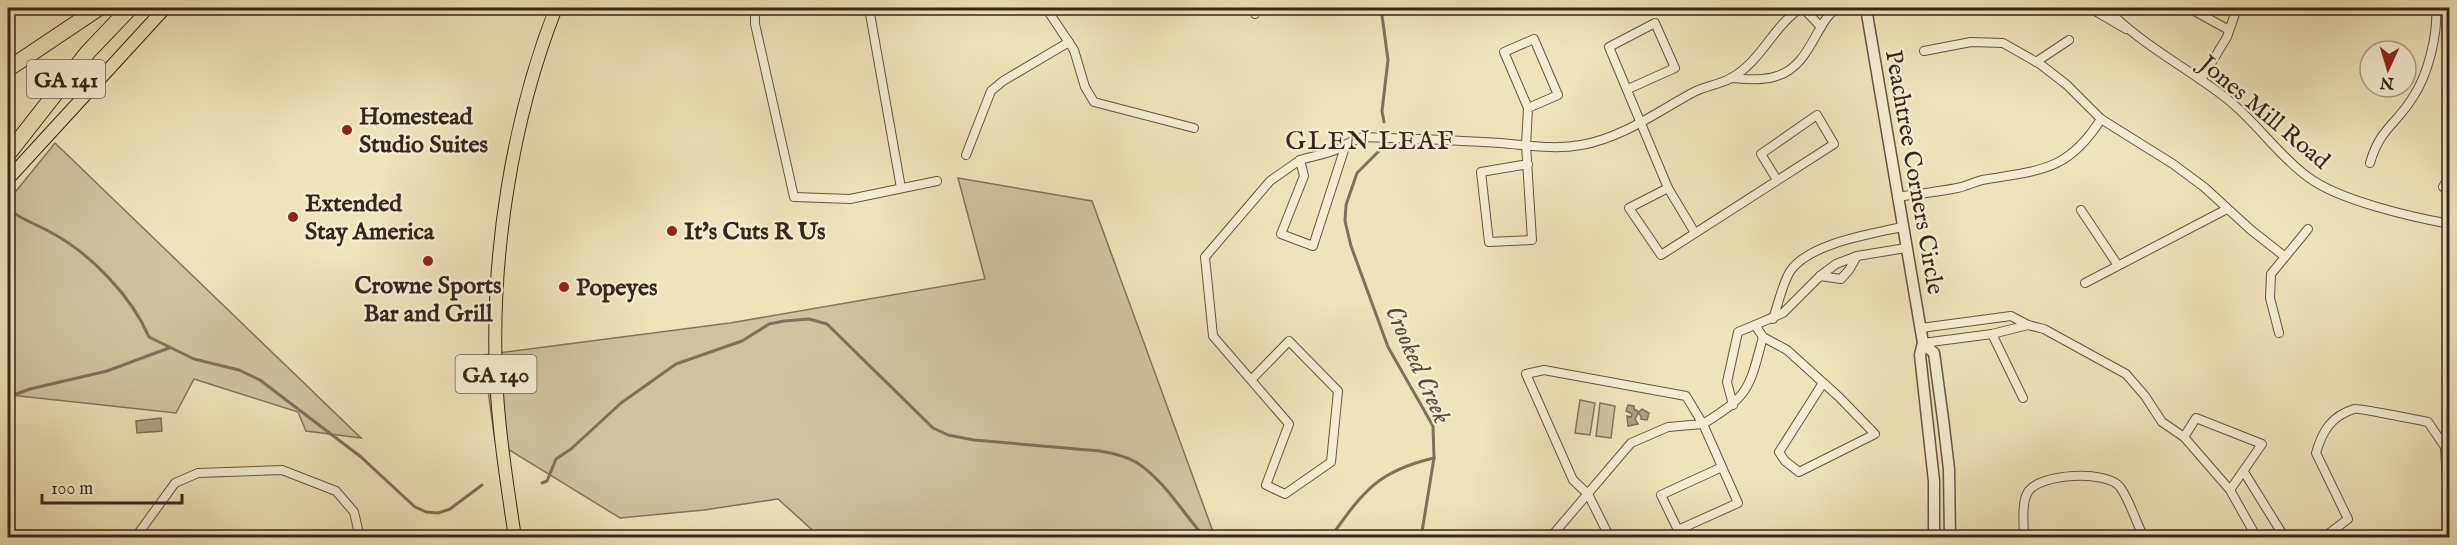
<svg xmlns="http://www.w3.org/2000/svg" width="2457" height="545" font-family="'IM FELL English',serif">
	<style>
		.green { fill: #d0c39f; stroke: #84745c; stroke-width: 1.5 }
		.water { fill: #b1a284; stroke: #817059; stroke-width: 1.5 }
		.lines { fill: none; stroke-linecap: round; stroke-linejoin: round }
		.stream { stroke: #817059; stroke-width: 3 }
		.minor-casing { stroke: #665442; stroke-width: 10 }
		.tertiary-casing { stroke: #665442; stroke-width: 13 }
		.primary-casing { stroke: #382519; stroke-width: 14 }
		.motorway-casing { stroke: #382519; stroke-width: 17 }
		.minor { stroke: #f5edd3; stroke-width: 8 }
		.tertiary { stroke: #f5edd3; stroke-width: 10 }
		.primary { stroke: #efe3bb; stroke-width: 12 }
		.motorway { stroke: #efe3bb; stroke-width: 15 }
		.poi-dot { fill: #8f2418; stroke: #f5edd3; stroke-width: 2 }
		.labels { text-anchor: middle; stroke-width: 5; stroke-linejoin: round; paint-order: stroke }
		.shield { fill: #f5edd3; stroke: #716151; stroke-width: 1.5 }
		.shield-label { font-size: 22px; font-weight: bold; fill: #382519 }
		.street-label { font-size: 24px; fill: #382519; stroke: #f5edd3 }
		.poi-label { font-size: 24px; font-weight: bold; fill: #382519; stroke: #f5edd3; text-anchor: start }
		.neighbourhood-label { font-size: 26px; letter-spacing: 1.5px; fill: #382519; stroke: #f5edd3 }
		.water-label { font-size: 26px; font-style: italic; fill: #5c4a39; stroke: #f5edd3 }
	</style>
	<rect width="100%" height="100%" fill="#efe3bb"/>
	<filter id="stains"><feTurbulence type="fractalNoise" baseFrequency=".00333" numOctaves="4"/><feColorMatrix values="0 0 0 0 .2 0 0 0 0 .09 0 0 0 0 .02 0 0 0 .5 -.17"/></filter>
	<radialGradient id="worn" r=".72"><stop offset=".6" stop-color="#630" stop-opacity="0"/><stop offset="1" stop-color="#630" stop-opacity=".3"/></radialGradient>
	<!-- green -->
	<g class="green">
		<path d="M55,143l306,295 -55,-7 -8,-19 -104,-33 -18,34 -166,-18 -2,5v-199z"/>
		<path d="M958,178l134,23 123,336 -319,1 -10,-3 -6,3 -60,-1 -42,-38 -74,11 -84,8 -125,-77 -12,-86 247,-32 255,-44z"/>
		<path d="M1580,400l15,3 -5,32 -15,-2z"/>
		<path d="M1600,403l15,3 -4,32 -15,-2z"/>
	</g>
	<!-- water -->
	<g class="water">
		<path d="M1628,405l6,1v3l5,3 3,-3 7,4 -2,7 -6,-1v-3l-3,-3 -3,6 3,5 -10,2 -1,-10 4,1 1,-3 -6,-3z"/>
		<path d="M161,418l1,13 -25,2 -1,-12z"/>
	</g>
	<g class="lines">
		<!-- stream -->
		<g class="stream">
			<path d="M1381,8l7,52 -6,51 2,11"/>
			<path d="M1382,148l-25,25 -11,32 -1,16 6,25 37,101 45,79 1,32 -13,80"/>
			<path d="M8,208c12,12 29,16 44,25 39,21 80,64 97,104l45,22 45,11 21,10 101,77 54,50 11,5 12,1 12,-4 32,-24"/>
			<path d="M8,397l22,-8 77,-18 62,-23"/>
			<path d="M542,483l5,-2 9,-22 15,-10 50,-46 55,-39 66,-23 27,-17 15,-3 25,-2 18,5 106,104 15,7 26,5 126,11c12,2 25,5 36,11 28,18 47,51 69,76"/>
			<path d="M1330,538c33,-46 47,-67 104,-80"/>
		</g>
		<!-- minor casing -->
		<g class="minor-casing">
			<g id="minor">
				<path d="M762,8l-7,6v10l39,173 56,2 87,-18"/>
				<path d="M783,8l5,2 27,-2"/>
				<path d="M869,8l32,180"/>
				<path d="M1046,8l28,42 11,37 9,15 100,26"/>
				<path d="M1253,8l2,6"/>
				<path d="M1803,8l18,19"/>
				<path d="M2090,8l36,21"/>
				<path d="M2106,8c33,35 78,58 116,87 32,23 54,59 86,82 30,23 103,40 142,47"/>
				<path d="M2189,8l40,22"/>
				<path d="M1924,51l47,-9 32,1 37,21 27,21 34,34 72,45 31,23 47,43 33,26"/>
				<path d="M2036,62l33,-22"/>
				<path d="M1731,78c15,1 31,3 46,-2 36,-10 41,-65 64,-68"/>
				<path d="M2201,80l26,-43 10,-29"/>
				<path d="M1628,89l47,-21 -20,-45 -46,24 59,141 -39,20 32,47 173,-111 -17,-29 -56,39 16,26"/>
				<path d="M1346,144l-33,102 -32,-12 23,-58 -4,-16c13,-4 28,-6 40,-12 8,-4 14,-9 23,-11 45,2 91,3 137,6 27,2 54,7 81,2 41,-7 76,-33 111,-52 12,-7 27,-8 39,-15 30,-16 42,-52 70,-70"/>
				<path d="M966,155l25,-64 12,-10 66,-39"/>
				<path d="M2370,163c10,-35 26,-38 43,-66 15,-22 25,-63 23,-89"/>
				<path d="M1528,164l-47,8 8,70 43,-2 -6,-95 2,-37 -24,-56 30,-13 24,56 -30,13"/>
				<path d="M2443,187l7,-13"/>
				<path d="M1668,188l27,45"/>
				<path d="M1897,197c20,-3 40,-5 60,-9 11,-2 20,-8 31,-9 54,-9 81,-9 113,-60"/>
				<path d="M2081,210l36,54 -1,2"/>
				<path d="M1820,276l16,-12 21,-8"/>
				<path d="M2085,283l142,-74"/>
				<path d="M1773,319c5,-14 10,-38 18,-49 20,-27 80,-36 111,-43"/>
				<path d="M2028,325l16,4 82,45 19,22 17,26 22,15"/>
				<path d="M1921,328l90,-12 17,9 -36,9 -69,9"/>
				<path d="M2279,333l-9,-35 1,-24 37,-45"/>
				<path d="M1992,334l31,64"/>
				<path d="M1251,380l38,-39 49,50 -7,71 -46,32 -19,-9 23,-61 -76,-88 -8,-79 65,-76 30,-21"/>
				<path d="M1823,383l-44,69 6,9 14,11 76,-38 -36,-37 -52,-47 -24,-13 -8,-12 28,-12 37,-37 21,3 8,-9 8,-14 49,-8"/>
				<path d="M1733,405l-6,-23 11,-50 17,-7"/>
				<path d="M1722,467l-61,28 17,35 60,-27 -35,-79c47,-29 46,-35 60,-87"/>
				<path d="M2244,472l39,63"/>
				<path d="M2230,490l32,-46 -66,-26 -12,19 46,53 27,48"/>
				<path d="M135,538l40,-55 23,-10 84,-3 54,21 18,21 6,26"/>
				<path d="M1550,538l81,-95 37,-16 35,-3 -17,-28 -142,-26 -18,4 47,106 15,14 22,44"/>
				<path d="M2024,538c0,-14 -3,-35 4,-46 12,-19 79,-22 92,-5 10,14 16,35 24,51"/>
				<path d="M2323,538l25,-19 -32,-66c6,-21 15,-37 38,-44 3,-1 64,11 74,13l17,25 5,89"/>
			</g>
		</g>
		<!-- tertiary casing -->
		<g class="tertiary-casing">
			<g id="tertiary">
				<path d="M1866,8l57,335 -3,12 14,126v57"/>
				<path d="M1923,343l11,10 9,66 6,50 1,69"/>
			</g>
		</g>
		<!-- primary casing -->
		<g class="primary-casing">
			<g id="primary">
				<path d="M8,179l157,-171"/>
				<path d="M515,538c-8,-55 -17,-109 -19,-164 -5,-119 16,-255 60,-366"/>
			</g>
		</g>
		<!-- motorway casing -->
		<g class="motorway-casing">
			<g id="motorway">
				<path d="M8,69l91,-61"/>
				<path d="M8,154l80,-102 42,-44"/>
			</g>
		</g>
		<!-- minor -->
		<use href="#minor" class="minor"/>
		<!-- tertiary -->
		<use href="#tertiary" class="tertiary"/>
		<!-- primary -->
		<use href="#primary" class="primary"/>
		<!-- motorway -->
		<use href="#motorway" class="motorway"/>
	</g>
	<!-- markers -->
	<g class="poi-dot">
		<circle cx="347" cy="130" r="6"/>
		<circle cx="293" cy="217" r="6"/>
		<circle cx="672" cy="231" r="6"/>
		<circle cx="428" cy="261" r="6"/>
		<circle cx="564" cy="287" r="6"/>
	</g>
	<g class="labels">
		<!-- shield labels -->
		<g class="shield">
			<rect x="27" y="60" width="78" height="38" rx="4.5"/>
			<rect x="455.5" y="355" width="81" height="38" rx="4.5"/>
		</g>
		<g class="shield-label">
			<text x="66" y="87">GA 141</text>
			<text x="496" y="382">GA 140</text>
		</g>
		<!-- street labels -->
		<g class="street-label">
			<text transform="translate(2265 112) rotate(40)" y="8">Jones Mill Road</text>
			<text transform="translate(1915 172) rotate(80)" y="8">Peachtree Corners Circle</text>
		</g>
		<!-- poi labels -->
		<g class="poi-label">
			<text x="359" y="124">Homestead<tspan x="359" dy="28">Studio Suites</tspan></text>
			<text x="305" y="211">Extended<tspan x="305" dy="28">Stay America</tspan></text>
			<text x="684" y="239">It's Cuts R Us</text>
			<text x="428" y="293" text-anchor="middle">Crowne Sports<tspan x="428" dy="28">Bar and Grill</tspan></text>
			<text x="576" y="295">Popeyes</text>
		</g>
		<!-- neighbourhood labels -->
		<g class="neighbourhood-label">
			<text x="1370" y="149">GLEN LEAF</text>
		</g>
		<!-- water labels -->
		<g class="water-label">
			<text transform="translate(1419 364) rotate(66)" y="9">Crooked Creek</text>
		</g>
	</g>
	<!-- margin -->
	<rect width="2457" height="545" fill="none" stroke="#efe3bb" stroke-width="30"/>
	<rect x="9" y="9" width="2439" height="527" fill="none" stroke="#382519" stroke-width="3"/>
	<rect x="15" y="15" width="2427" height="515" fill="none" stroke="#382519" stroke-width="1.5"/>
	<!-- north arrow -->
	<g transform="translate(2388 69) rotate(184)"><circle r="28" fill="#f5edd3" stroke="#a99d89" stroke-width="1.5"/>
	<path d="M0-4.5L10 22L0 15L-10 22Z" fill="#8f2418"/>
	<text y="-9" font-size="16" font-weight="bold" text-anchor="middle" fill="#382519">N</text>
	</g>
	<!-- scale -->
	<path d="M42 494v9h140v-9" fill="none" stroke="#382519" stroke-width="3"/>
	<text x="51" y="494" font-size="18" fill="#382519" stroke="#f5edd3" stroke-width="4.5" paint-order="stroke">100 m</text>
	<rect width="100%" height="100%" filter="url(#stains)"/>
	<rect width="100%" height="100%" fill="url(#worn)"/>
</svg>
